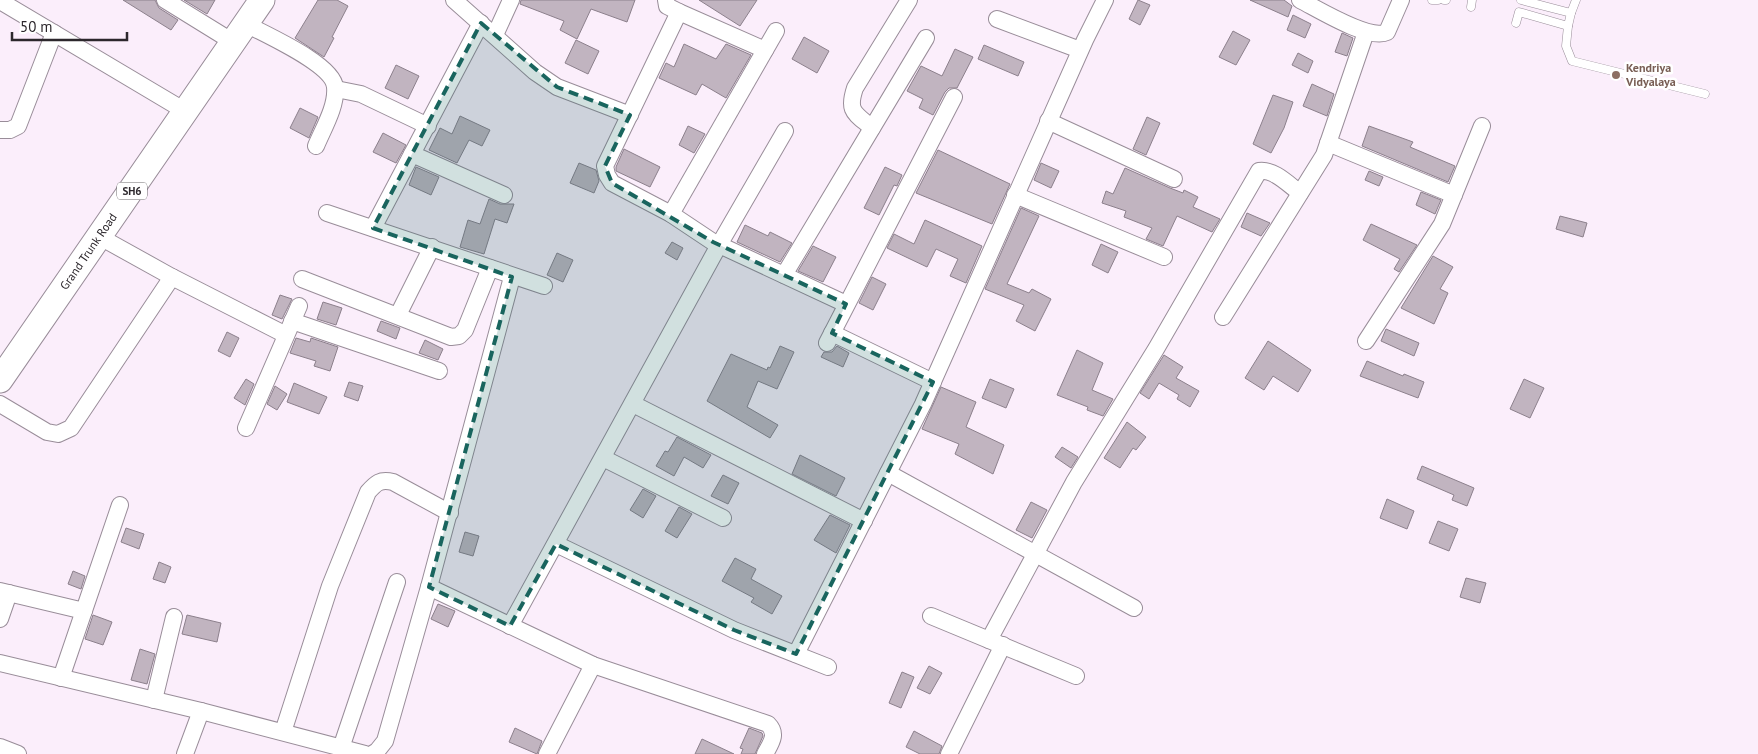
<svg xmlns="http://www.w3.org/2000/svg" width="1758" height="754" font-family="'PT Sans',sans-serif">
	<style>
		.building { fill: #c1b4c0; stroke: #8c808c }
		.lines { fill: none; stroke-linecap: round; stroke-linejoin: round }
		.service-casing { stroke: #998d99; stroke-width: 9 }
		.minor-casing { stroke: #998d99; stroke-width: 18 }
		.primary-casing { stroke: #998d99; stroke-width: 27 }
		.service { stroke: #fff; stroke-width: 8 }
		.minor { stroke: #fff; stroke-width: 16 }
		.primary { stroke: #fff; stroke-width: 25 }
		.marked { fill: #19655e; fill-opacity: 0.2; stroke: #19655e; stroke-width: 4; stroke-dasharray: 10 6; stroke-linejoin: round }
		.education-dot { fill: #8d6e63; stroke: #fff; stroke-width: 2 }
		.labels { text-anchor: middle; stroke-width: 5; stroke-linejoin: round; paint-order: stroke }
		.shield { fill: #fff; stroke: #6b686b; stroke-width: 1 }
		.shield-label { font-size: 11px; font-weight: bold; fill: #2c272c }
		.education-label { font-size: 12px; font-weight: bold; fill: #785e54; stroke: #fff; text-anchor: start }
		.street-label { font-size: 12px; fill: #2c272c; stroke: #fff }
	</style>
	<rect width="100%" height="100%" fill="#fbeefb"/>
	<!-- building -->
	<g class="building">
		<path d="M123,0h32l4,8 19,12 -7,10z"/>
		<path d="M184,0h31l-8,14z"/>
		<path d="M318,0h19l11,6 -16,31 2,1 -10,19 -29,-19z"/>
		<path d="M521,0h114l-8,22 -36,-13 -14,30 -17,-9 4,-9 -44,-17z"/>
		<path d="M699,0h58l-17,26z"/>
		<path d="M1138,0l12,5 -10,20 -11,-6z"/>
		<path d="M1250,0h34l8,6 -4,11z"/>
		<path d="M1293,15l18,9 -6,14 -18,-8z"/>
		<path d="M1233,31l17,9 -14,25 -17,-8z"/>
		<path d="M1342,33l11,5 -6,18 -12,-4z"/>
		<path d="M804,37l25,14 -12,22 -25,-14z"/>
		<path d="M576,40l23,11 -11,23 -23,-11z"/>
		<path d="M684,44l32,15 10,-15 25,11 -25,43 -24,-14 -6,11 -37,-17 7,-15 8,4z"/>
		<path d="M984,45l40,17 -6,14 -40,-17z"/>
		<path d="M955,49l18,8 -16,31h-8l-4,4 -12,23 -14,-7 4,-9 -16,-8 14,-25 21,10z"/>
		<path d="M1298,53l15,8 -5,12 -16,-8z"/>
		<path d="M396,65l23,11 -11,23 -23,-11z"/>
		<path d="M1312,84l22,10 -7,22 -24,-10z"/>
		<path d="M1273,95l20,7 -9,26 -13,25 -18,-9z"/>
		<path d="M300,108l18,9 -9,21 -19,-10z"/>
		<path d="M460,116l30,14 -8,16 -13,-6 -12,23 -28,-13 11,-22 12,6z"/>
		<path d="M1147,117l13,6 -14,32 -13,-6z"/>
		<path d="M688,126l17,8 -11,19 -15,-8z"/>
		<path d="M1369,126l44,16 -3,5 45,19 -7,16 -86,-36z"/>
		<path d="M383,133l23,12 -10,18 -23,-11z"/>
		<path d="M624,149l36,18 -10,20 -34,-16v-4z"/>
		<path d="M938,150l72,34 -18,40 -76,-31z"/>
		<path d="M579,163l17,7 3,11 -5,12 -24,-10z"/>
		<path d="M1041,163l18,8 -8,17 -17,-8z"/>
		<path d="M416,167l23,10 -8,18 -22,-10z"/>
		<path d="M885,167l17,8 -5,11 -3,-1 -15,30 -15,-7z"/>
		<path d="M1125,168l45,20 13,5 1,-3 14,7 -5,10 27,12 -8,13 -35,-16 -14,30 -17,-7 6,-11 -28,-11 2,-6 -24,-8 4,-12 7,3z"/>
		<path d="M1369,171l14,6 -4,9 -14,-6z"/>
		<path d="M1421,192l20,8 -6,14 -19,-9z"/>
		<path d="M489,199l11,5h14l-7,19 -12,-4 -11,35 -24,-7 8,-27 12,4z"/>
		<path d="M1021,208l18,8 -32,68 22,9 3,-4 19,10 -16,32 -19,-10 8,-16 -39,-16z"/>
		<path d="M1247,213l23,10 -9,13 -20,-9z"/>
		<path d="M1560,216l27,7 -4,14 -27,-8z"/>
		<path d="M925,220l57,26 -16,37 -16,-7 8,-17 -22,-10 -9,18 -40,-19 7,-14 20,10z"/>
		<path d="M1371,224l46,21 -18,27 -5,-3 6,-10 -37,-19z"/>
		<path d="M745,225l23,11 2,-4 22,11 -12,19 -43,-20z"/>
		<path d="M672,242l11,6 -6,12 -12,-7z"/>
		<path d="M1101,244l17,8 -10,21 -16,-8z"/>
		<path d="M813,246l23,11 -13,25 -25,-11z"/>
		<path d="M557,253l16,7 -10,22 -16,-7z"/>
		<path d="M1433,256l20,11 -13,22 8,4 -14,31 -33,-16z"/>
		<path d="M872,277l14,7 -13,26 -14,-7z"/>
		<path d="M280,295l12,4 -10,20 -10,-4z"/>
		<path d="M323,302l19,6 -6,17 -19,-6z"/>
		<path d="M381,321l19,7 -4,11 -19,-8z"/>
		<path d="M1386,329l33,14 -5,13 -33,-15z"/>
		<path d="M227,332l12,6 -9,19 -12,-6z"/>
		<path d="M296,338l14,4 1,-4 27,9 -8,24 -16,-5 2,-5 -26,-8z"/>
		<path d="M425,340l18,9 -5,11 -19,-7z"/>
		<path d="M1268,341l43,29 -13,22 -25,-16 -9,14 -19,-12z"/>
		<path d="M780,346l14,6 -17,37 -19,-8 -11,26 31,18 -8,13 -63,-37 24,-47 36,16 1,-3 2,1z"/>
		<path d="M837,346l12,7 -6,14 -22,-10 3,-5h8z"/>
		<path d="M1077,350l26,13 -11,27 21,9 -10,17 -16,-6 1,-3 -31,-12z"/>
		<path d="M1164,355l19,12 -7,11 23,13 -9,16 -13,-8 2,-4 -20,-12 -10,16 -9,-6z"/>
		<path d="M1367,361l36,15 1,-2 20,8 -6,16 -58,-22z"/>
		<path d="M246,379l8,5 -9,21 -11,-7z"/>
		<path d="M990,379l24,10 -8,19 -24,-10z"/>
		<path d="M1524,379l20,9 -14,30 -20,-9z"/>
		<path d="M349,382l14,4 -5,15 -14,-5z"/>
		<path d="M294,383l33,14 -8,17 -32,-12z"/>
		<path d="M275,386l12,8 -10,16 -10,-6z"/>
		<path d="M941,387l35,15 -10,25 38,18 -11,29 -38,-20 4,-10 -37,-15z"/>
		<path d="M1127,422l19,15 -10,13 -3,-2 -13,20 -16,-10z"/>
		<path d="M677,437l34,18 -8,13 -19,-11 -10,19 -18,-10 9,-15 3,1z"/>
		<path d="M1062,447l16,10 -7,11 -16,-11z"/>
		<path d="M800,455l45,23 -9,18 -44,-22z"/>
		<path d="M1422,466l52,22 -7,18 -15,-6 2,-5 -37,-16z"/>
		<path d="M723,475l16,8 -11,21 -17,-8z"/>
		<path d="M643,489l13,7 -13,22 -13,-8z"/>
		<path d="M1387,499l27,12 -7,18 -27,-11z"/>
		<path d="M1031,502l16,8 -15,28 -16,-8z"/>
		<path d="M679,507l13,7 -15,24 -12,-7z"/>
		<path d="M830,515l20,10 -14,28 -22,-13z"/>
		<path d="M1438,521l20,8 -9,22 -20,-8z"/>
		<path d="M126,528l18,6 -5,15 -18,-7z"/>
		<path d="M465,532l14,4 -6,20 -14,-4z"/>
		<path d="M735,558l21,11 -5,10 31,17 -10,18 -21,-12 3,-4 -32,-17z"/>
		<path d="M159,562l12,5 -6,16 -12,-4z"/>
		<path d="M73,571l12,5 -4,13 -13,-5z"/>
		<path d="M1466,578l20,5 -6,20 -20,-6z"/>
		<path d="M438,604l17,7 -7,16 -17,-8z"/>
		<path d="M93,615l19,7 -9,23 -18,-6z"/>
		<path d="M187,615l34,8 -4,19 -35,-8z"/>
		<path d="M140,649l15,5 -8,30 -16,-4z"/>
		<path d="M929,666l13,7 -12,21 -13,-6z"/>
		<path d="M902,672l12,5 -13,31 -12,-5z"/>
		<path d="M515,728l27,13 -5,13 -28,-12z"/>
		<path d="M749,728l13,5 1,3 -8,18h-14l2,-5 -3,-1z"/>
		<path d="M914,731l28,15 -3,8h-19l-14,-7z"/>
		<path d="M702,739l32,15h-39z"/>
	</g>
	<g class="lines">
		<!-- service casing -->
		<g class="service-casing">
			<g id="service">
				<path d="M1432,0h6"/>
				<path d="M1444,0h2"/>
				<path d="M1521,0l50,13 5,-13"/>
				<path d="M1471,7l1,-7"/>
				<path d="M1516,23l3,-11 49,14 3,-13"/>
				<path d="M1568,26l-2,20 6,15 133,33"/>
			</g>
		</g>
		<!-- minor casing -->
		<g class="minor-casing">
			<g id="minor">
				<path d="M165,0l68,42"/>
				<path d="M454,0l81,72 22,15 73,28"/>
				<path d="M666,0l1,6 12,6 86,38"/>
				<path d="M1300,0c18,9 69,41 87,32l14,-32"/>
				<path d="M0,1l185,110"/>
				<path d="M679,12l-74,154 2,9 5,8 59,31 42,28 133,62"/>
				<path d="M997,19l83,31"/>
				<path d="M246,24c20,11 87,40 89,63 2,19 -12,42 -19,59"/>
				<path d="M495,35l16,-35"/>
				<path d="M336,89l25,5 67,32"/>
				<path d="M1048,121l126,58"/>
				<path d="M872,128c-17,-15 -25,-16 -17,-40l54,-88"/>
				<path d="M0,130h10l8,-4 36,-93"/>
				<path d="M1328,143l126,52"/>
				<path d="M412,154l92,41"/>
				<path d="M1015,195l149,62"/>
				<path d="M327,213l217,73"/>
				<path d="M671,214l105,-183"/>
				<path d="M373,228l108,-205"/>
				<path d="M100,237l72,40 114,58"/>
				<path d="M784,275l142,-237"/>
				<path d="M302,279l149,58 8,-1 6,-6 25,-62"/>
				<path d="M398,315l34,-68"/>
				<path d="M1223,317l101,-162 42,-123"/>
				<path d="M292,321l147,50"/>
				<path d="M832,333l101,49"/>
				<path d="M1366,341l76,-117 40,-98"/>
				<path d="M827,343l127,-246"/>
				<path d="M0,404l47,28 11,2 13,-6 101,-151"/>
				<path d="M633,404l231,117"/>
				<path d="M246,428l53,-122"/>
				<path d="M603,458l120,60"/>
				<path d="M888,473l246,135"/>
				<path d="M556,544l178,86 94,37"/>
				<path d="M429,587l164,78 175,59c10,10 3,19 -3,30"/>
				<path d="M0,591l84,20"/>
				<path d="M931,616l145,60"/>
				<path d="M0,619l9,-26"/>
				<path d="M510,626l209,-381 66,-114"/>
				<path d="M989,640l85,-158 82,-133 103,-178c15,-2 29,13 41,22"/>
				<path d="M796,654l127,-250 162,-364 20,-40"/>
				<path d="M0,663l201,48 164,43"/>
				<path d="M61,678l59,-173"/>
				<path d="M154,700l20,-83"/>
				<path d="M283,732l47,-146 38,-94c8,-9 12,-13 25,-10l57,31"/>
				<path d="M0,747l18,7"/>
				<path d="M341,748l56,-166"/>
				<path d="M185,754l16,-43"/>
				<path d="M372,754l5,-3 8,-10 44,-154 83,-310"/>
				<path d="M547,754l46,-89"/>
				<path d="M949,754l54,-109"/>
			</g>
		</g>
		<!-- primary casing -->
		<g class="primary-casing">
			<g id="primary">
				<path id="s1" d="M0,380l262,-380"/>
			</g>
		</g>
		<!-- service -->
		<use href="#service" class="service"/>
		<!-- minor -->
		<use href="#minor" class="minor"/>
		<!-- primary -->
		<use href="#primary" class="primary"/>
	</g>
	<!-- marked area -->
	<path class="marked" d="M481,23l76,64 73,28 -25,51 7,17 101,59 133,62 -14,29 101,49 -137,272 -62,-24 -178,-86 -46,82 -81,-39 83,-310 -139,-49z"/>
	<!-- markers -->
	<circle class="education-dot" cx="1616" cy="75" r="5"/>
	<g class="labels">
		<!-- shield labels -->
		<rect class="shield" x="117" y="182.5" width="30" height="17" rx="4"/>
		<g class="shield-label">
			<text x="132" y="195">SH6</text>
		</g>
		<!-- education labels -->
		<g class="education-label">
			<text x="1626" y="72">Kendriya<tspan x="1626" dy="14">Vidyalaya</tspan></text>
		</g>
		<!-- street labels -->
		<g class="street-label">
			<text dy="4" stroke="none"><textPath href="#s1" startOffset="156">Grand Trunk Road</textPath></text>
		</g>
	</g>
	<!-- scale -->
	<path d="M12 32v8h115v-8" fill="none" stroke="#2c272c" stroke-width="2.5"/>
	<text x="20" y="32" font-size="15" fill="#2c272c" stroke="#ffffff" stroke-width="4" paint-order="stroke">50 m</text>
</svg>
